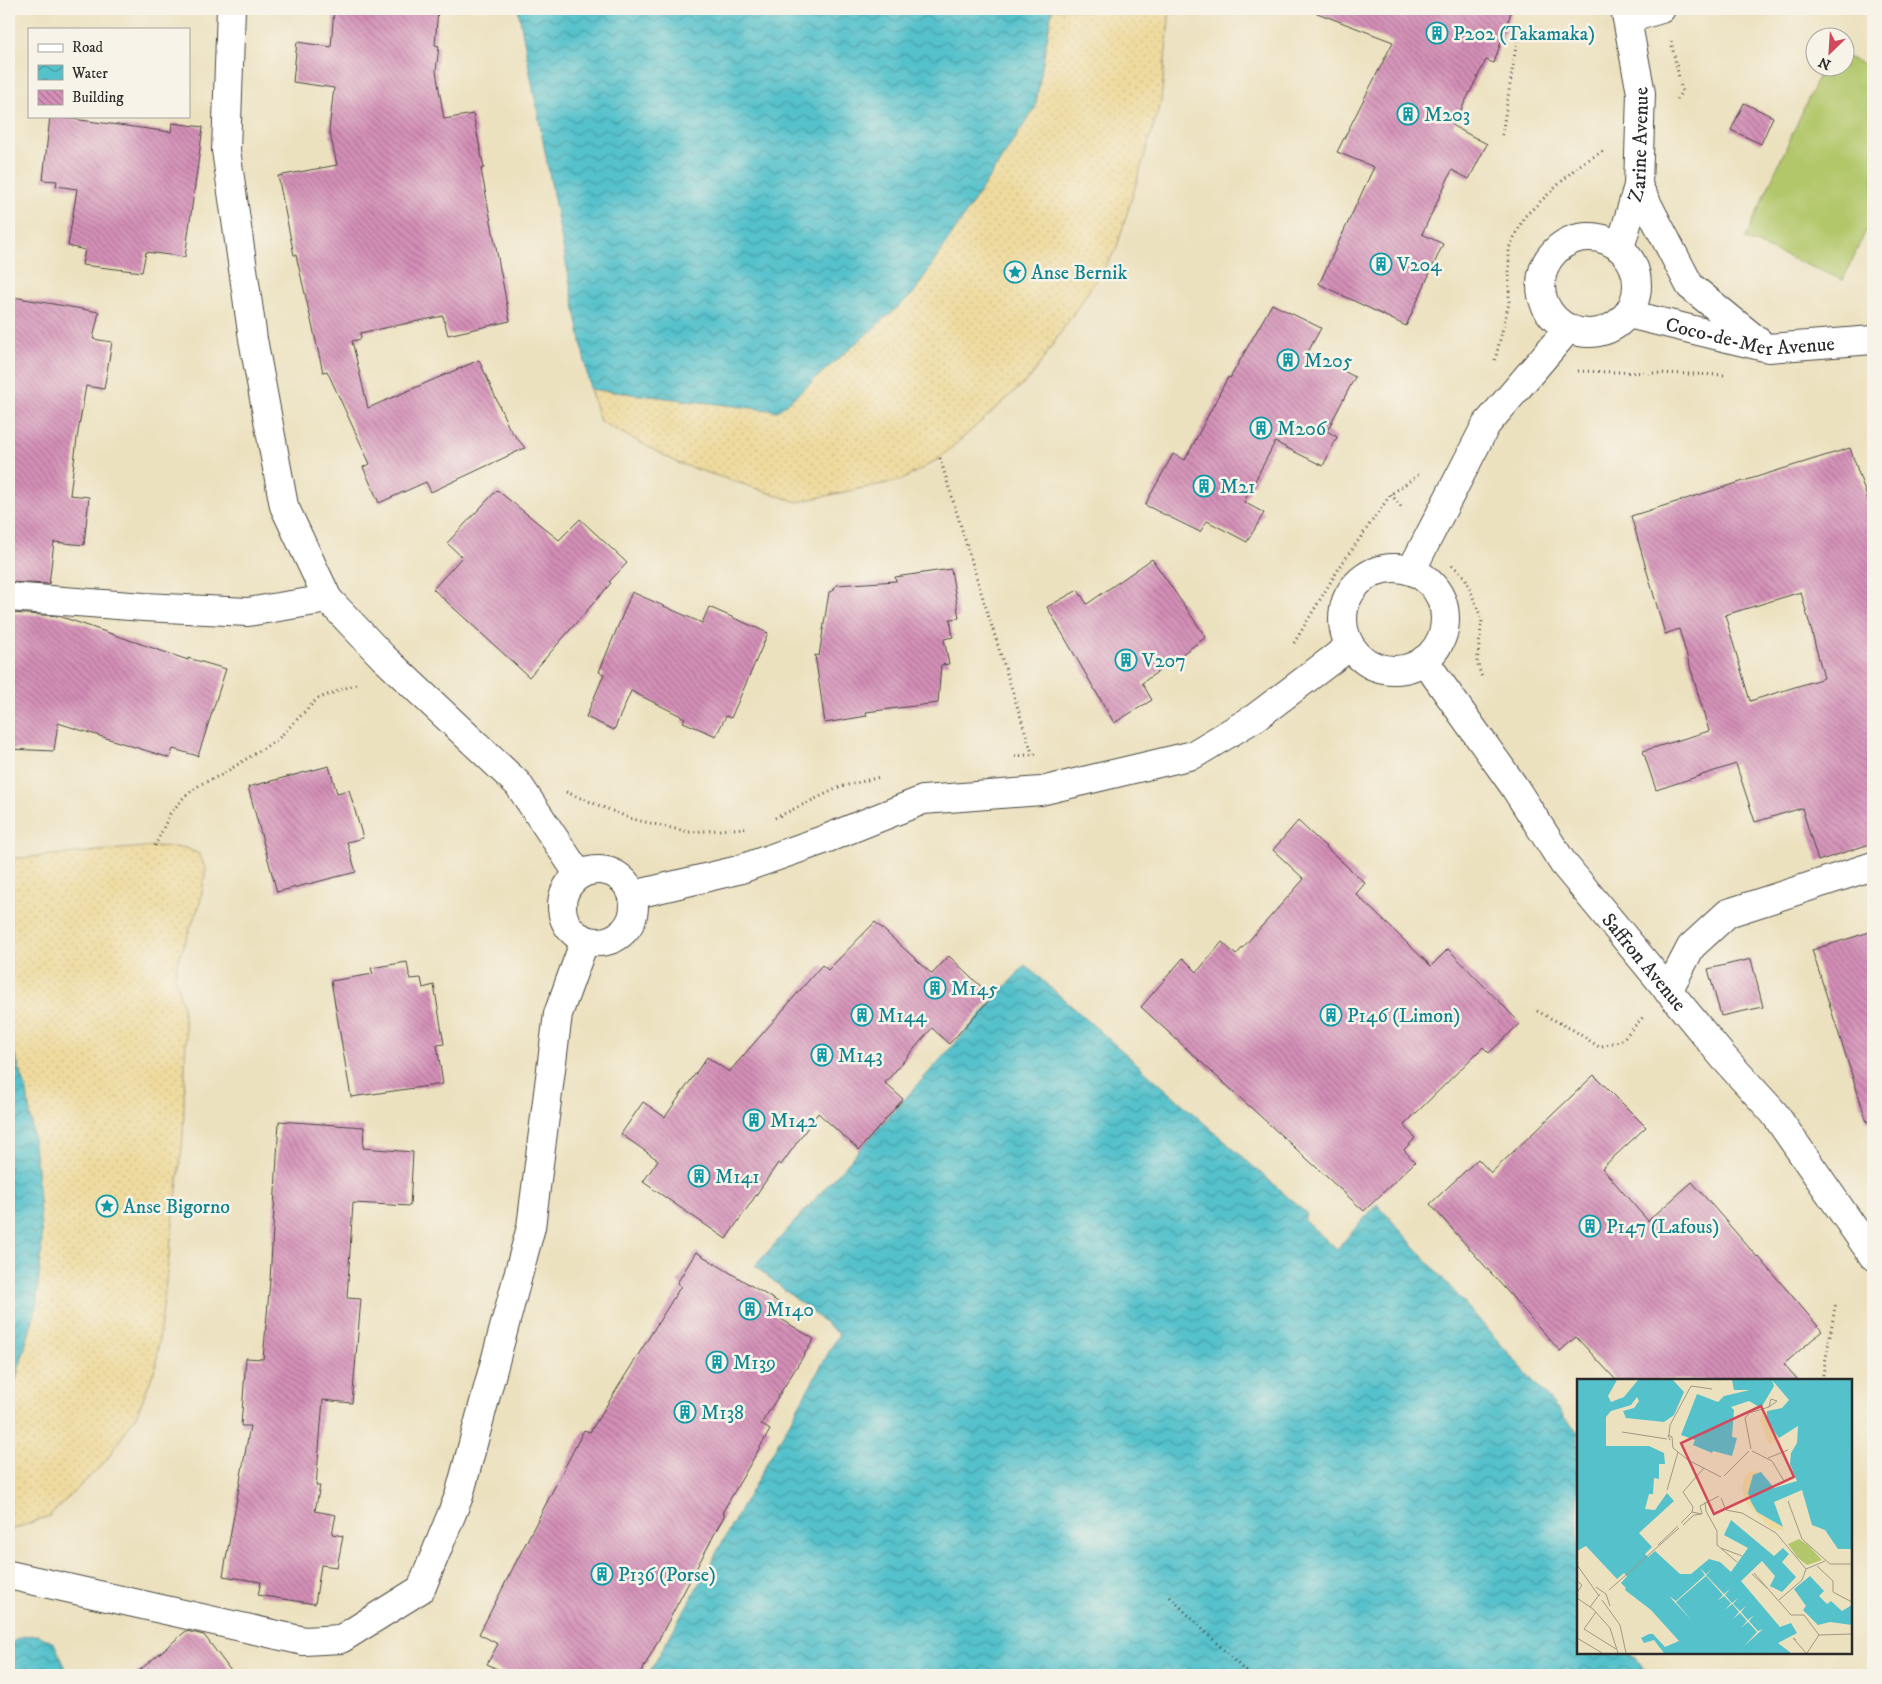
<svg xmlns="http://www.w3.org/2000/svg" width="1882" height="1684" font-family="'IM FELL DW Pica',serif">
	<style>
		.sand { fill: url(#sand-dots); stroke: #8c8264 }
		.pitch { fill: #b2c76b; stroke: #6e794b }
		.water { fill: url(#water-waves); stroke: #40767b }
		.building { fill: url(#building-back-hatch); fill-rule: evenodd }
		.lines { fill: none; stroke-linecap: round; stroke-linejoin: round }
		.street-casing { stroke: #484641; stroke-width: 30 }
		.path { stroke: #484641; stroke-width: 3; stroke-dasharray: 1 4; stroke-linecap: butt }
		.street { stroke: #fff; stroke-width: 28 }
		.labels { text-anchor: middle; stroke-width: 5; stroke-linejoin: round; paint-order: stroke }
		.culture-label { font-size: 20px; fill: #0d838f; stroke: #f7f3e8; text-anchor: start }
		.street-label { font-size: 20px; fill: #2b2b2b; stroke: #f7f3e8 }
		.inset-road { fill: none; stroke: #9f9884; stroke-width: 1 }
		.view { fill: #d1495b; fill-opacity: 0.15; stroke: #d1495b; stroke-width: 2.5 }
		.inset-edge { fill: none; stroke: #2b2b2b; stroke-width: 2.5 }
	</style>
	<defs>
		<pattern id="sand-dots" width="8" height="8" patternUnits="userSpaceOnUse" patternTransform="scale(1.25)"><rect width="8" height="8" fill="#eeda9e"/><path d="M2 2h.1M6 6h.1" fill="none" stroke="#cb8" stroke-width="1.8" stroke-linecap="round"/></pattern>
		<pattern id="water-waves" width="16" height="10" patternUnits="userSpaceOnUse" patternTransform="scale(1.25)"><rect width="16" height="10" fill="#54c1cb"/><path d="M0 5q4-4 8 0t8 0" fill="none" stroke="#469da5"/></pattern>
		<pattern id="building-back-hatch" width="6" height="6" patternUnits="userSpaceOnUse" patternTransform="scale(1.25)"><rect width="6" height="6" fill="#d48fb7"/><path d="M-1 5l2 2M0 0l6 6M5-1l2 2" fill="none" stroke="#ac7595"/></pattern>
	</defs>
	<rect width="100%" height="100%" fill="#f7f3e8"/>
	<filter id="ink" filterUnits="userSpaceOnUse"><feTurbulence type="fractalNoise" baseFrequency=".02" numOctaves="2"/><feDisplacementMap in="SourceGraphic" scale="10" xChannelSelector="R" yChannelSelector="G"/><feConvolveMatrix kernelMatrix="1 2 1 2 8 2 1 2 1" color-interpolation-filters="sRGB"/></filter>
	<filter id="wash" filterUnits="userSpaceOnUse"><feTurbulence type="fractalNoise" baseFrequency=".0096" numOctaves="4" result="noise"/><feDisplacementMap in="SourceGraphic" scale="20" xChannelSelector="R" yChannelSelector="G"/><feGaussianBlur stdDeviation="1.12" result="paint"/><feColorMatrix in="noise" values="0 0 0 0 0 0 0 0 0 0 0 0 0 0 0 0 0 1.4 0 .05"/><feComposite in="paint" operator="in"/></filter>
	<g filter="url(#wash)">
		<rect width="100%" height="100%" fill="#ece1bf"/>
		<!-- sand -->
		<g class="sand">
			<path d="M1052,9h118l-9,92 -45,149 -85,127 -91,81 -38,22 -105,22 -119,-39 -78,-42 -10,-32 188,22 257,-303z"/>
			<path d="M155,846l31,2 13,6 7,15 -6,34 -23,60 -2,14 8,30 3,30 -3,102 -27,227 -19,48 -32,48 -56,54 -40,15v-134l5,-12 22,-76 1,-140 -10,-77 -18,-55v-178z"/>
		</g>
		<!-- pitch -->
		<path class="pitch" d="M1845,56l28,12v147l-30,65 -98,-41 77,-171h22z"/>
		<!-- water -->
		<g class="water">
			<path d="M518,9h534l-17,99 -122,186 -135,117 -188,-22z"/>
			<path d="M1025,965l282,249 -3,6 33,29 40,-45 201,228v221h51l21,22h-1002l191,-341 -84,-68z"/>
			<path d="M9,1037l18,54 10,78 5,75 -6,65 -22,76 -5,12z"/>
			<path d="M38,1635l16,8 15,32h-60v-31l15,-8z"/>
		</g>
		<g id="blocks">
			<!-- building -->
			<g class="building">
				<path d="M334,9h104l-3,36 4,1 -3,25 8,48 29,-5 11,54 -3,1 29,152 -62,14 -5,-19 -83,17 1,6 -9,2 16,67 111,-48 30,68 16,20 -94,44 -5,-10 -47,21 -16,-36 7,-3 -43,-93 -4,1 -27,-117h-2l-16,-79 59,-11 -8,-36 5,-41 -41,-6 4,-40 34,5z"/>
				<path d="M1313,9h199l-18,54 -8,-3 -33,66 34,18 -18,35 -17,-9 -30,64 21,10 -37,82 -87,-42 55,-117 -37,-15 56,-110 -81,-31z"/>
				<path d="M1744,103l29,14 -12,27 -30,-14z"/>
				<path d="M50,116l121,16 1,-9 31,4 -18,130 -39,-5 -4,20 -60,-7 3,-15 -17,-4 9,-57 -21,-3 1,-5 -14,-1z"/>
				<path d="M13,297l86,15 -6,27 19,3 -8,47 -18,-3 -9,52 -7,57 19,2 -5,48 -30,-3 -5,42 -40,-2v-258z"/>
				<path d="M1272,304l49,24 -13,24 47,25 -28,54 10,6 -14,29 -48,-24 -31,60 20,11 -17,29 -40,-21 -7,11 -55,-27 28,-51 12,6 43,-83 2,1z"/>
				<path d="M1850,448l23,67v328l-55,18 -16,-53 -47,14 -19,-58 -80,26 -13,-39 66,-20 -30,-102 -14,5 -34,-118zM1801,592l23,86 -74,23 -25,-86z"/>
				<path d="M497,490l62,50 21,-21 47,44 -18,19 2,1 -82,94 -96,-88 29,-32 -15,-14z"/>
				<path d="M1152,559l54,78 -64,46 10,17 -38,23 -67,-116 31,-17 9,14z"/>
				<path d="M951,569l8,49 -9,1 3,18 -9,2 5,25 -8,1 -3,38 -72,9 1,4 -42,7 -10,-68 4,1 10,-64 4,-1 3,-6 60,-4 -1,-4z"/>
				<path d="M632,592l70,31 7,-16 59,26 -37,85 -5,-2 -10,20 -33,-14 2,-4 -54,-27 -17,39 -28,-13 18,-43 -5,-2z"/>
				<path d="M9,613l50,3 129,44v-2l38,11 -28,87 -25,-7 -3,9 -112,-35 -4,28 -45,-2z"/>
				<path d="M329,766l8,27 12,-3 14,48 -16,4 9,30 -79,20 -29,-105z"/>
				<path d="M1298,821l67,62 -9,11 75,72 17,-17 72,74 -31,30 -6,-6 -79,78 11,13 -11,12 11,12 -51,49 -223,-204 42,-49 14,14 25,-30 14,13 68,-76 -31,-29z"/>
				<path d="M875,922l57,52 17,-18 43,41 -43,47 -17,-16 -47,55 18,16 -44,51 -41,-37 -37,52 -3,-2 -52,76 -83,-57 15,-22 -37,-26 22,-32 22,15 42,-60 22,15 93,-107 6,5z"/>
				<path d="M1873,931v190l-6,1 -55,-172z"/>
				<path d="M1751,959l12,48 -42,9 -13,-47z"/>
				<path d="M407,962l3,17 11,-1 2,10 11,-3 10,59 -7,1 6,39 -92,13 -20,-116 42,-7 -2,-6z"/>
				<path d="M1594,1075l52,52 -44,41 46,53 44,-39 65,75 1,-1 64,75 -38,33 14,16h-182l-40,-43 -16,14 -130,-147 48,-45 13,14z"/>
				<path d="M279,1121l85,6 -1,21 50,4 -3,54 -57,-3 -6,95 14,1 -9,104 -29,-3 -7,86h4l-5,25 21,4 -4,19 11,2 -6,31 -16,-2 -6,39 -57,-9 3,-13 -38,-6 27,-150h-9l5,-68 17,1 7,-78z"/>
				<path d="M696,1252l87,53 -7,11 38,23 -53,85 9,6 -48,83 3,1 -85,161h-131l-22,-11 11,-20 -19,-10 105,-204 6,2 91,-146 -4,-3z"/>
				<path d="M186,1631l18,4 30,40h-100z"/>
			</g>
		</g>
	</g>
	<g filter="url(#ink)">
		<use href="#blocks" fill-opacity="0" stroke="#484641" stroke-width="1"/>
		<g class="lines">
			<!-- street casing -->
			<g class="street-casing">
				<g id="street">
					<path d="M231,9l-5,141 27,189 31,167 44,93 55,58 135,127 61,91"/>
					<path d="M1628,19l33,-10"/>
					<path d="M1638,186l52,100 70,57"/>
					<circle cx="1589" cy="285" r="48"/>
					<path id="s1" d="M1620,248l18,-62 3,-93 -16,-84"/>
					<path id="s2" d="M1628,314l140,34 105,-8"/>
					<circle cx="1394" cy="619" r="51"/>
					<path d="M1411,571l75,-146 82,-96"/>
					<path d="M9,597l135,10 104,5 80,-13"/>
					<path id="s3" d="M1424,660l89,125 50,78 161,195 50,55 99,143"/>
					<circle cx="598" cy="906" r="36"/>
					<path d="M633,895l105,-25 85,-30 100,-40 118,-9 152,-36 63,-38 94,-71"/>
					<path d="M1668,991l23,-44 37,-34 145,-47"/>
					<path d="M9,1575l295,66 37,-2 80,-50 38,-93 72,-269 27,-213 27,-74"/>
				</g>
			</g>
			<!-- path -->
			<g class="path">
				<path d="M1671,41l11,50 -5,8"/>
				<path d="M1502,135l15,-95"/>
				<path d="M1495,360l14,-57v-55l15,-31 54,-51 27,-16"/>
				<path d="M1578,371l148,4"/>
				<path d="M940,458l46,150 47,148"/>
				<path d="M1391,494l12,16"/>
				<path d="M1452,565l13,12 17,43 -5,42 5,16"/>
				<path d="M1294,643l45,-75 52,-74 30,-21"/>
				<path d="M1015,756l23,-2"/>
				<path d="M566,792l66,27 57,13 59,-4"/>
				<path d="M775,818l65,-31 40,-10"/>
				<path d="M155,846l15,-32 14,-17 17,-13 20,-9 57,-36 39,-40 42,-16"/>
				<path d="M1537,1011l38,20 24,16 23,-7 22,-24"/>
				<path d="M1822,1380l14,-78"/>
				<path d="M1170,1597l79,78"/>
			</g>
			<!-- street -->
			<use href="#street" class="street"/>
		</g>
	</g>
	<!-- icons -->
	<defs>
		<g id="building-ring" transform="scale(1.125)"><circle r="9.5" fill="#f7f3e8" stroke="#0f9aa8" stroke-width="1.5"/><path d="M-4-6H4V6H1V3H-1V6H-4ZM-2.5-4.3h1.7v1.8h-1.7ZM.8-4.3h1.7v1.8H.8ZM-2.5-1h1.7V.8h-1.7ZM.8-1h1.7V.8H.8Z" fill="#0f9aa8"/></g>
		<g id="sight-ring" transform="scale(1.125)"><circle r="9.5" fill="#f7f3e8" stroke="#0f9aa8" stroke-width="1.5"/><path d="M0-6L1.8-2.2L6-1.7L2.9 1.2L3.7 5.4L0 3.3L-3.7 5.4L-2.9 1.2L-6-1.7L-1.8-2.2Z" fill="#0f9aa8"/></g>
	</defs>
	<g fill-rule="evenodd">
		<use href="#building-ring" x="1437" y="33"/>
		<use href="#building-ring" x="1408" y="114"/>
		<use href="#building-ring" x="1381" y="264"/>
		<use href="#sight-ring" x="1015" y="272"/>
		<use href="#building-ring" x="1288" y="360"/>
		<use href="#building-ring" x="1261" y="428"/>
		<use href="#building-ring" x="1204" y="486"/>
		<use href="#building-ring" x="1126" y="660"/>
		<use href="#building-ring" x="935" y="988"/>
		<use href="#building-ring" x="862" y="1015"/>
		<use href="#building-ring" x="1331" y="1015"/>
		<use href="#building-ring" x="822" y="1055"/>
		<use href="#building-ring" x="754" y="1120"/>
		<use href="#building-ring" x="699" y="1176"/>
		<use href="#sight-ring" x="107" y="1206"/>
		<use href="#building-ring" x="1590" y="1226"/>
		<use href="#building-ring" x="750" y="1309"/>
		<use href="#building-ring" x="717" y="1362"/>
		<use href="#building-ring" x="685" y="1412"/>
		<use href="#building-ring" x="602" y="1574"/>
	</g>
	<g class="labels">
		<!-- culture labels -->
		<g class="culture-label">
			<text x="1453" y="40">P202 (Takamaka)</text>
			<text x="1424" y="121">M203</text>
			<text x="1397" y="271">V204</text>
			<text x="1031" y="279">Anse Bernik</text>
			<text x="1304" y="367">M205</text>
			<text x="1277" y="435">M206</text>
			<text x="1220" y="493">M21</text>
			<text x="1142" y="667">V207</text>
			<text x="951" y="995">M145</text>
			<text x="878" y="1022">M144</text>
			<text x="1347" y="1022">P146 (Limon)</text>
			<text x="838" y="1062">M143</text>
			<text x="770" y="1127">M142</text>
			<text x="715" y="1183">M141</text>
			<text x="123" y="1213">Anse Bigorno</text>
			<text x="1606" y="1233">P147 (Lafous)</text>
			<text x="766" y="1316">M140</text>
			<text x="733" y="1369">M139</text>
			<text x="701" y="1419">M138</text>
			<text x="618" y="1581">P136 (Porse)</text>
		</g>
		<!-- street labels -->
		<g class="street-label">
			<text dy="7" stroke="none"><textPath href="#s1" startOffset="106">Zarine Avenue</textPath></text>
			<text dy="7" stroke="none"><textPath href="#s2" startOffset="125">Coco-de-Mer Avenue</textPath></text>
			<text dy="7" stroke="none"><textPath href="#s3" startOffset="374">Saffron Avenue</textPath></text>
		</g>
	</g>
	<!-- overview -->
	<g transform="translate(1577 1379)">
		<rect width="275" height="275" fill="#ece1bf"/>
		<path d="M190,32l1,14 11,13 -10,7 -9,-25 2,-6zM173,92l11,1 -8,3 4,37 26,15 1,4 -14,-3 -24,-25 -4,-15 3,-12z" fill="#eeda9e"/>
		<path d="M222,160l9,6 14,15 -15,5 -10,-8 -9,-13z" fill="#b2c76b"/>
		<path d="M0,1h40l-9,16 3,6 13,-5 14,-17h35l11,12 -10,23 -10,7 -38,-4 -3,-7 11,-3 5,-7 -2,-4 -6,8 -20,6 -5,6v29h43l15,7 1,11h-6v15l-5,-1 -1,16h-4l-4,15 10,1 12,-17 7,8 -35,32 13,14 -7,7 3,3 7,-6 25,23h11l18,-15 11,3 11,10 17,-24 -24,-13 7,-15 43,36 9,-8 6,6 -7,8 14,15 -14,15 -12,-6 5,-10 -13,-15 -21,20 39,46 11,-4 6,10 -19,10 13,10h-127l-10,-13 -10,3 -3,-5 8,-4h4l12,13 14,-6 -28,-31 -26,-20 1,-2 -5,-5 6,-7 -3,-3 -7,6 -31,-33 -9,5zM155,1h120v169h-14l-13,-19 -13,-5 -10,-35 -28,12 9,25 -26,-15 -6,-10 -3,-9 5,-18 8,-3 13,16 23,-7 -7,-17 1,-11 6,-10 1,-17 -19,12 -12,-16v-11l15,-3 7,-8 -17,-20 2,6 -13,22 -12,-7 -18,6 3,3 -2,27 5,1 -5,18 -19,-5 -1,2 -19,-8 2,-5 -14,-5 16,-41 21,8 6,-6 26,-6h-16zM233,197l14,15 -5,5 8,8 4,-3 11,10 10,-6v20l-22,-3 -12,3 -15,-15 3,-4 -12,-17z" fill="#54c1cb"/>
		<path d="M123,189l6,6 6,-5 -6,6 18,19 6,-5 -5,6 7,8 6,-5 -5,6 7,7 6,-5 -5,6 7,8 6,-5 -5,6 9,10 5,-2 -19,17 13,-14 -9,-10 -7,6 6,-7 -7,-8 -7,6 6,-7 -7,-8 -7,6 6,-7 -7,-7 -7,5 6,-6 -17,-19 -30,26 16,19 -23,-25 7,5 29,-26z" fill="#ece1bf"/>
		<path class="inset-road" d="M45,53l45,7M92,56l1,-10 21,-39 21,3M93,61l-2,-5 4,2 1,11 15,12 33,17M174,70l-6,-31 4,-5 20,-6 2,-8 6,2 -8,6M175,72l20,10 12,20M191,79l20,-8M147,97l25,-25M90,111l11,-38M144,119l5,12 16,3 34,20 30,36 19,-8M211,122l14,38 28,25h22M128,123l1,9 11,20v14l20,17M115,133l1,-5 -10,-15 21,-24M125,135l-2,-8 19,-10M104,144l11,-11 10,2M106,146l11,-10 7,-1M81,166l20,-19M144,169l21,8M0,186l22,31M240,187l16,15v11l19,10M177,194l37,42h13l15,20 33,-1M175,195l15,14M0,202l5,4 -5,8M19,208l10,7 4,12M32,211l70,-62M0,219l16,11 17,19 8,25M25,221l18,25 6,28M202,221l23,-20 4,-11M13,228l10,-13M19,233l-12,17 32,20M0,259l25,15M219,261l-3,-2 13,15M230,274l12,-18"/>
		<path class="view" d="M184,27l33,71 -80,37 -33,-71z"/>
		<rect width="275" height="275" class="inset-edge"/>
	</g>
	<!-- margin -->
	<rect width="1882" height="1684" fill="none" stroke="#f7f3e8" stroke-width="30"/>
	<!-- legend -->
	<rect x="28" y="28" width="162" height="90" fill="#f7f3e8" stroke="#a5a39c"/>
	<rect x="38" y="44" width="25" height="8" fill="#ffffff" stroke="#a5a39c"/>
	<text x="72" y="52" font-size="15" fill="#2b2b2b">Road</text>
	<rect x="38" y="65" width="25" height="15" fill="url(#water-waves)" stroke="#a5a39c"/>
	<text x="72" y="78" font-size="15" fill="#2b2b2b">Water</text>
	<rect x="38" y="90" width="25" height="15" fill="url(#building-back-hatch)" stroke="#a5a39c"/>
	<text x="72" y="102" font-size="15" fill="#2b2b2b">Building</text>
	<!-- north arrow -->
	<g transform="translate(1830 52) rotate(205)"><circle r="24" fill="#f7f3e8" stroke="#a5a39c"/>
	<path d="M0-4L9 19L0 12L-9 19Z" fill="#d1495b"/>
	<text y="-8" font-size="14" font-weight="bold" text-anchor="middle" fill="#2b2b2b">N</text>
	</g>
</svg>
